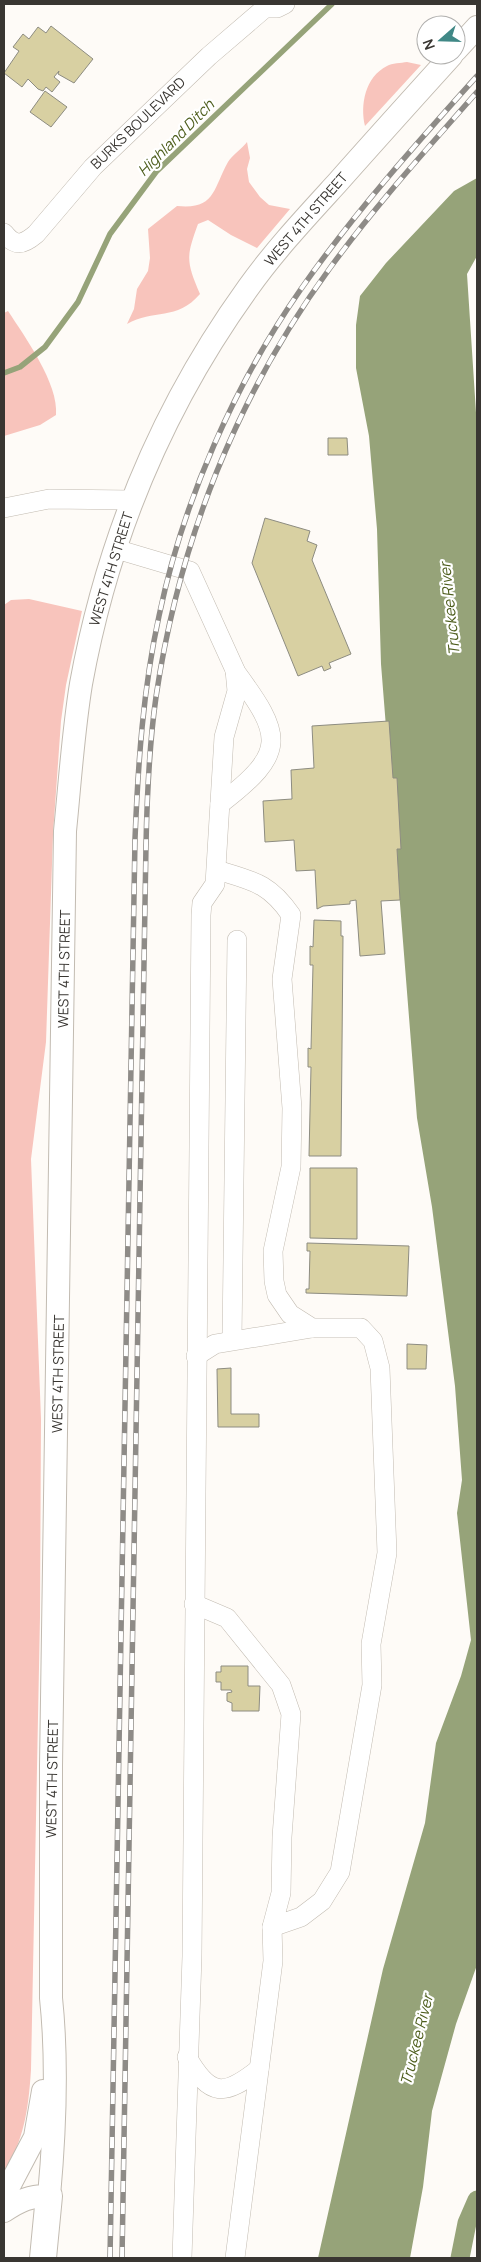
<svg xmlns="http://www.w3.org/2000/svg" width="481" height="2262" font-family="Manrope,sans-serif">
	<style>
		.green { fill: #f8c4bc }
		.water { fill: #96a379 }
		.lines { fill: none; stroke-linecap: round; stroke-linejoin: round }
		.stream { stroke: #96a379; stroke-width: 5.5 }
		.canal { stroke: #96a379; stroke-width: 19 }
		.building { fill: #d8d0a2; stroke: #8d8c81 }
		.minor-casing { stroke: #c2bbb1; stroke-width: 20 }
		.major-casing { stroke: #c2bbb1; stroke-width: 24 }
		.highway-casing { stroke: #c2bbb1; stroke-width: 28 }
		.minor { stroke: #fff; stroke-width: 19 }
		.major { stroke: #fff; stroke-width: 22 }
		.highway { stroke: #fff; stroke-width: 26 }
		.rail-casing { stroke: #8e8b87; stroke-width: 5.5 }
		.rail { stroke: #fff; stroke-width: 4; stroke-dasharray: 11; stroke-linecap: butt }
		.labels { text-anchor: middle; stroke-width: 4.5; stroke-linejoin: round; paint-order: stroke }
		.street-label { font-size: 14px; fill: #393632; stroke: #fff }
		.water-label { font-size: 15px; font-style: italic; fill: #4e5e1d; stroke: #fff }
	</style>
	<rect width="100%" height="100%" fill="#fefbf7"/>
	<!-- green -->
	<g class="green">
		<path d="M407,62l14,3 -56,61c-5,-21 0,-49 22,-60 5,-3 14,-3 20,-4z"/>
		<path d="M247,142l3,16 -3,11 2,13 11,15 9,8 21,4 -33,39 -26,-13 -23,-15 -10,4c-12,33 -12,37 2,70 -23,27 -47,15 -73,30l7,-15 3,-20 11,-18 2,-13 -2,-29 29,-23c38,4 36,-17 51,-44 4,-7 14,-13 19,-20z"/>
		<path d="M8,311c17,26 51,73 48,104l-16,10 -36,11v-123z"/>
		<path d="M29,599l53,12 -16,74 -5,36 -8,113 -7,208 -15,117 10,260 -1,198 -9,453c-3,44 -7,66 -27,106v-1571l7,-5z"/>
	</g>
	<!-- water -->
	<path class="water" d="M477,178v78l-10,18 10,154v1537l-21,59 -24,87 -9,76 -13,71h-92l65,-289 42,-146 11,-80 25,-67 10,-36 -14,-127 5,-33 -7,-94 -23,-179 -15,-89 -36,-454 -4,-135 -8,-93 -13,-68v-43l4,-29 26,-33 68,-72z"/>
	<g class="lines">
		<!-- stream -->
		<path class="stream" d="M4,373l16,-6 25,-20 33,-45 32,-68 46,-62 176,-168"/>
		<!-- canal -->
		<path class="canal" d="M460,2258l7,-35 10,-23"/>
	</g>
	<!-- building -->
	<g class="building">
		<path d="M51,26l42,33 -19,24 -16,-9 1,-3 -5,6 6,5 -8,10 -6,-5 -3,4 -5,-2 -10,-10 -6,8 -18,-14 15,-22 -6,-4 10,-13 6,5 9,-12 8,6z"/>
		<path d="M45,91l22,16 -16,20 -21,-15z"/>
		<path d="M328,438h19l1,17h-20z"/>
		<path d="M265,518l45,13 -3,10 10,4 -5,15 39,94 -22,9 2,5 -7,3 -2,-5 -24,10 -46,-113z"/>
		<path d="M389,721l4,57h4l4,71h-4l3,51 -19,1 4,53 -25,2 -4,-56 -6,1v3l-27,2 -6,3 -2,-39 -19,1 -2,-31 -29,2 -2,-41 29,-2 -1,-29 23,-2 -2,-42z"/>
		<path d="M314,920l27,1v15h2l-2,220h-32l2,-89h-3v-19l3,1 2,-84h-3v-19l3,1z"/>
		<path d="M310,1168h47v71l-47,-1z"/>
		<path d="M307,1243l102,3 -2,50 -101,-3v-4h3l1,-38h-3z"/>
		<path d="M407,1344l20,1 -1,24h-19z"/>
		<path d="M231,1368v46h28v13h-41l-1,-58z"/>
		<path d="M221,1666h27v20h12l-1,25h-27v-8l-5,-2v-8l5,-1 -1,-2h-10v-8h-5v-10h5z"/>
	</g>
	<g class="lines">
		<!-- minor casing -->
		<g class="minor-casing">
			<g id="minor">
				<path d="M4,233c11,14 19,12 32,1l57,-67 116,-111 56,-48h12l8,-4"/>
				<path d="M4,508l45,-9 83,1"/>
				<path d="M116,549l74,22 45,99 2,21 -13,46 -9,147 -13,19 -1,12 -9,1041 -10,302"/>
				<path d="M220,804c68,-52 63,-68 15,-133"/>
				<path d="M232,1340l5,-400"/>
				<path d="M196,1356l19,-12 97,-16"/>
				<path d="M194,1604l33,14 54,67 10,29 -9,123 -1,56 -9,34 29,-10 21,-16 18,-29 32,-187 -1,-41 16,-91 -7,-185 -7,-27 -12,-13h-49l-22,-14 -13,-19 -3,-14 -1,-30 18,-84 1,-59 -10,-129 9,-64c-22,-32 -38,-34 -74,-45"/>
				<path d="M187,2057c23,40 37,40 72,12"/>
				<path d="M235,2258l38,-297 -1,-34"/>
			</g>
		</g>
		<!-- major casing -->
		<g class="major-casing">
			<g id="major">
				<path d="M456,50l21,-23"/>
				<path d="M4,2196l31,-59 8,-46"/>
				<path d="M4,2211c15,-10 27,-16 45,-15 6,-66 9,-132 2,-198v-232l14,-935c5,-49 8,-98 16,-147 26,-143 82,-278 167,-396 27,-38 59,-72 90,-106 38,-43 76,-85 114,-127"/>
			</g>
		</g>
		<!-- highway casing -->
		<g class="highway-casing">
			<path id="highway" d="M43,2258l6,-62"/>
		</g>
		<!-- minor -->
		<use href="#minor" class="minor"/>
		<!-- major -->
		<use href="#major" class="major"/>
		<!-- highway -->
		<use href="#highway" class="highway"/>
		<!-- rail casing -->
		<g class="rail-casing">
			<g id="rail">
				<path d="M110,2258l25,-1419c3,-75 8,-150 24,-223 24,-115 75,-231 142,-327 53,-76 115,-145 176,-213"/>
				<path d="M122,2258l24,-1413c1,-49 3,-99 10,-148 23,-156 81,-302 174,-429 45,-62 97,-119 147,-176"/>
			</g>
		</g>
		<!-- rail -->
		<use href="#rail" class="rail"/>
	</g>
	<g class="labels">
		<!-- street labels -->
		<g class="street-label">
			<text transform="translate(138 123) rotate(-44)" y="5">BURKS BOULEVARD</text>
			<text transform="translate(306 219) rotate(-49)" y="5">WEST 4TH STREET</text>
			<text transform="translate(111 569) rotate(-73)" y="5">WEST 4TH STREET</text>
			<text transform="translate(64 969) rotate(-89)" y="5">WEST 4TH STREET</text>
			<text transform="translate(58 1374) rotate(-89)" y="5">WEST 4TH STREET</text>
			<text transform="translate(52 1779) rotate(-89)" y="5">WEST 4TH STREET</text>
		</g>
		<!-- water labels -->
		<g class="water-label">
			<text transform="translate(176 138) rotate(-45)" y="5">Highland Ditch</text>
			<text transform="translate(450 609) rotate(-96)" y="5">Truckee River</text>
			<text transform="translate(417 2040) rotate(-76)" y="5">Truckee River</text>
		</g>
	</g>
	<!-- border -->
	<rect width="481" height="2262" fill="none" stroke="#393632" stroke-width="10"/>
	<!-- north arrow -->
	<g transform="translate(441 40) rotate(250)"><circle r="24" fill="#ffffff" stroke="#b0afad"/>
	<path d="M0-4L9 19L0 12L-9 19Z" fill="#408886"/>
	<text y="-8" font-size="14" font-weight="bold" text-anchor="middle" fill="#393632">N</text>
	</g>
</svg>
